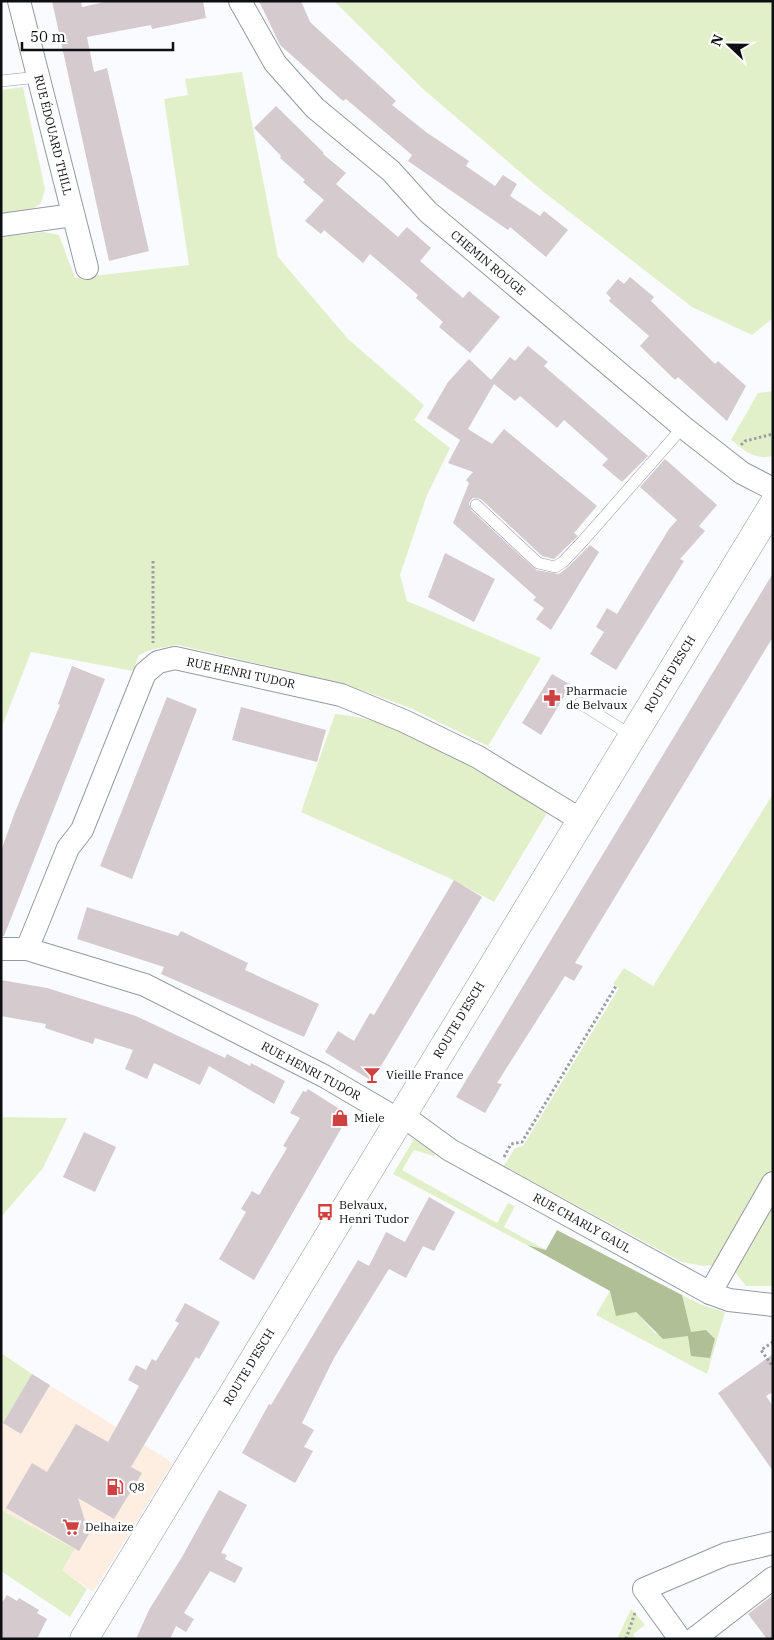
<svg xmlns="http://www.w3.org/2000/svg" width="774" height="1640" font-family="'IBM Plex Serif',serif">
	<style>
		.commercial { fill: #feeee2 }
		.green { fill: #e2f0ca }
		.forest { fill: #b1bf96 }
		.building { fill: #d5cbcf }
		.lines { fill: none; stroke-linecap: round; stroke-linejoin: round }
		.lane-casing { stroke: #959aa2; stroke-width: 12 }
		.street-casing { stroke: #959aa2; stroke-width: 24 }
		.primary-casing { stroke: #959aa2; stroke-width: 29 }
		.path { stroke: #9c9ea2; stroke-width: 3; stroke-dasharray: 2.5 2.5; stroke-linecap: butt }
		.lane { stroke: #fff; stroke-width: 11 }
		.street { stroke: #fff; stroke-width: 22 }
		.primary { stroke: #fff; stroke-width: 28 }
		.labels { text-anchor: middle; stroke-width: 5; stroke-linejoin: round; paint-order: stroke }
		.street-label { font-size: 12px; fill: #0c0e10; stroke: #fff }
		.poi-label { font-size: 12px; fill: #0c0e10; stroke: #fff; text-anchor: start }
	</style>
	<rect width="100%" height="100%" fill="#f9fbff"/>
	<!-- commercial -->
	<path class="commercial" d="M32,1374l141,89 -80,129 -31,-22 13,-21 -74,-39v-84z"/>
	<!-- green -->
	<g class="green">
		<path d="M334,1h439v317l-21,17 -60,-28 -152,-118 -117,-100z"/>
		<path d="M242,72l36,185 70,82 76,66 -10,15 36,28 -23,47 -27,80 7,26 134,57 -53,88 -78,-38 -65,-24 -167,-39 -25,4 -14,6 -6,16 -102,-19 -30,77v-492l43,-5 15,3 16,43 114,-13 -25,-166 24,-4 -3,-16z"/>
		<path d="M23,87l22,102 -4,14 -11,8 -29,4v-125z"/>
		<path d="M773,391v65c-20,4 -27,-5 -42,-16l27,-47z"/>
		<path d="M335,714c75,7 151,58 212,99l-53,89 -45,-24 -148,-66z"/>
		<path d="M773,794v374l-56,97 -13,1 -22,-4 -178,-96 11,-18 8,-2 96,-158 -6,-4 11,-16 29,18z"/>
		<path d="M1,1117l66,1 -24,50 -42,49z"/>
		<path d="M414,1139l22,14 -2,3 -20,-6 -12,20 95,53 11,-20 7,3 -11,21 42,23 -19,-5 -134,-71z"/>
		<path d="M773,1197v89h-27l-14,-18z"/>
		<path d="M610,1291l26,21 19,21 33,3 22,22 5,-19 -24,-6 -9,-38 20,10 23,7 -18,62 -111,-59z"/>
		<path d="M1,1353l31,21 -31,52z"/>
		<path d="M1,1510l74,39 -13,21 25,19 -17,28 -69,-46z"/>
		<path d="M631,1609l14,16 -12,9 3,5h-19z"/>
	</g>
	<!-- forest -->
	<path class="forest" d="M557,1230l125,65 9,37 15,-2 9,9 -5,19 -19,-2 -3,-20 -25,3 -27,-27 -20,4 -6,-25 -83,-46 19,5z"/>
	<!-- building -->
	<g class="building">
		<path d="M52,1h29l1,6 27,-6h94l3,17 -54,11 -1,-4 -64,12 7,35 13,-4 42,183 -40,10z"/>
		<path d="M259,1h42l9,21 86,79 -4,4 34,27 43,29 -3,5 29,20 8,-11 14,9 -7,12 30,20 4,-5 24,19 -22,27 -36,-30 -2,3 -100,-69 4,-6 -66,-56 -3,2 -63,-56z"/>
		<path d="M276,106l48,47 -1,1 23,19 -10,11 62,53 9,-10 24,21 -11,13 43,37 6,-7 31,26 -30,36 -31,-26 4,-5 -27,-24 2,-3 -48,-41 -7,9 -39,-33 -3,4 -16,-13 19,-21 -21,-18 2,-2 -25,-22 1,-2 -27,-28z"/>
		<path d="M630,277l24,20 -3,4 64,63 3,-3 28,25 -19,35 -49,-44 -3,3 -35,-34 9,-10 -40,-35 2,-3 -5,-5 12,-14 6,5z"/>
		<path d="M528,346l20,16 -4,4 104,90 -26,26 -20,-17 6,-6 -44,-39 -7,8 -37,-32 -5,5 -21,-17 -26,45 24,15 12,-15 93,77 -23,27 4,3 -24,23 -12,-3 -61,-57 -8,-1 -4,5 2,7 65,60 23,4 9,-7 22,-22 9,7 -48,78 -15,-11 8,-11 -11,-8 3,-3 -83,-74 16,-40 -3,-3 7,-8 -25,-9 12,-23 -33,-22 21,-36 21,-23 22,21 19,-23 5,4z"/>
		<path d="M665,459l52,46 -18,21 6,5 -25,28 4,2 -68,109 -26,-16 14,-22 -8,-5 11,-19 10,6 52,-85 8,-9 -37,-33z"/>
		<path d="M445,553l50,26 -21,43 -46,-25z"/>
		<path d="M773,573v64l-198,326 8,3 -9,15 -9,-5 -68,107 5,1 -17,29 -29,-16z"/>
		<path d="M72,666l33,13 -101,257h-3v-85l14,-39 45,-107 -2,-1z"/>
		<path d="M552,674l19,11 -30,50 -19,-12z"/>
		<path d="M167,697l30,12 -65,170 -32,-13z"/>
		<path d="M241,707l85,23 -9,32 -85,-22z"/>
		<path d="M454,880l28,17 -110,184 -47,-29 13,-21 16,10 16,-28 4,2z"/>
		<path d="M87,907l91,29 3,-5 67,32 -3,7 74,34 -15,33 -143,-63 3,-7 -87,-28z"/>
		<path d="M1,980l46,8 89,28 89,42 2,-4 23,12 1,-3 34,18 -11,23 -65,-38 -9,19 -46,-22 -7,16 -22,-10 8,-19 -38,-12 -2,6 -48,-16 1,-4 -45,-8z"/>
		<path d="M308,1089l41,26 -95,165 -35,-21 27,-47 -5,-3 11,-18 7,4 28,-47 -4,-2 17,-28 -10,-5 13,-22 3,1z"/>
		<path d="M84,1132l32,15 -21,45 -32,-15z"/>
		<path d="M429,1197l26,15 -21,39 -11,-5 -17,32 -17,-9 -55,89 -32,65 12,7 -10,17 9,4 -18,32 -53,-30 27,-49 2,1 87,-145 11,6 17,-34 19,10z"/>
		<path d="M185,1303l35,19 -21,37 -3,-2 -65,110 11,6 -28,46 -36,-21 11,36 -10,17 -73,-43 26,-45 15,9 29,-48 32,18 31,-56 -11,-6 8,-15 10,5 6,-11 4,2 23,-38 -4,-2z"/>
		<path d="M773,1354v38l-7,4 7,10v65l-55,-78z"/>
		<path d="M32,1374l18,11 -29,49 -18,-11z"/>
		<path d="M219,1490l28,15 -26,48 6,2 -2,4 18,9 -8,15 -25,-12 -26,42 10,6 -8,13 -10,-6 -6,13h-34l13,-29 33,-53z"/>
		<path d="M7,1595l10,6 2,-3 20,12 -2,3 10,6 -10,20h-36v-35z"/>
		<path d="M773,1595v44h-6l-19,-25z"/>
	</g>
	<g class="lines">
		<!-- lane casing -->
		<g class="lane-casing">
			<g id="lane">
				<path d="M1,81l37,-4"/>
				<path d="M476,505l62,58 17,4 8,-5 19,-20 101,-115"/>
				<path d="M580,703l52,33"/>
			</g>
		</g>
		<!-- street casing -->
		<g class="street-casing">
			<g id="street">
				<path d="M19,1l68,267"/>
				<path d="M240,1l35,62 40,45 76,63 37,41 255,215 59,46 31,16"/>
				<path d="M1,225l72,-10"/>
				<path d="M1,949h26"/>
				<path d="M402,1115l48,35 260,143 19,7 44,5"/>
				<path d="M399,1120l-75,-44 -179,-91 -118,-36 41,-101 14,-18 63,-157 13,-11 17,-4 166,37 63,26 74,36 103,63"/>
				<path d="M710,1293l63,-110"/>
				<path d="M680,1639l-36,-50 82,-35 47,-11"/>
				<path d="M694,1639l79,-61"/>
			</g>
		</g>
		<!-- primary casing -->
		<g class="primary-casing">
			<path id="primary" d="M84,1639l689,-1134"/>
		</g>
		<!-- path -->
		<g class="path">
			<path d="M741,445l4,-4 28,-7"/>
			<path d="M153,561v82"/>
			<path d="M504,1157l7,-13 11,-2 94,-156"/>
			<path d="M773,1342l-12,8 12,17"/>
			<path d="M626,1639l9,-26"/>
		</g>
		<!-- lane -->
		<use href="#lane" class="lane"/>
		<!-- street -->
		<use href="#street" class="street"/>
		<!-- primary -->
		<use href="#primary" class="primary"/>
	</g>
	<!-- icons -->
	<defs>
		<g id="pharmacy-bare" transform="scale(1.35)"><path d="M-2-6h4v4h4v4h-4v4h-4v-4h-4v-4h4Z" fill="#cf4040" stroke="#fff" stroke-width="2.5" paint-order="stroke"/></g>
		<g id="bar-bare" transform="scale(1.35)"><path d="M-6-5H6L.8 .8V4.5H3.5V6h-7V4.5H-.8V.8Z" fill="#cf4040" stroke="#fff" stroke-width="2.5" paint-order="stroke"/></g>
		<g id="shop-bare" transform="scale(1.35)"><path d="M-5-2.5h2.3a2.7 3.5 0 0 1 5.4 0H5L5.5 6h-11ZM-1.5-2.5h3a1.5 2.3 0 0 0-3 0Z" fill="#cf4040" stroke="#fff" stroke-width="2.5" paint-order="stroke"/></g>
		<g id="bus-bare" transform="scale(1.35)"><path d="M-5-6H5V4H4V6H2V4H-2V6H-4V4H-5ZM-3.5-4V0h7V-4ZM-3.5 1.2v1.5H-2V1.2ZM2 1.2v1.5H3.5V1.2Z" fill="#cf4040" stroke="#fff" stroke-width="2.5" paint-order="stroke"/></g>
		<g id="fuel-bare" transform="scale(1.35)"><path d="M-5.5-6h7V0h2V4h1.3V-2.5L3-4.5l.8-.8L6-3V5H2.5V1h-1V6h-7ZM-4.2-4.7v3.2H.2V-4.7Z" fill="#cf4040" stroke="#fff" stroke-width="2.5" paint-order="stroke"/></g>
		<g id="supermarket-bare" transform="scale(1.35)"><path d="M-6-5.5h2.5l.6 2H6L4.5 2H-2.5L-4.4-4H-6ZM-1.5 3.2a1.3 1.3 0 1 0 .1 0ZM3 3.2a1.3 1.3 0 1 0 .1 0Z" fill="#cf4040" stroke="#fff" stroke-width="2.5" paint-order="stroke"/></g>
	</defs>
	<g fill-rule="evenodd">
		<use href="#pharmacy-bare" x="552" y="698"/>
		<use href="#bar-bare" x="372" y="1075"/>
		<use href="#shop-bare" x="340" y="1118"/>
		<use href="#bus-bare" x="325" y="1212"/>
		<use href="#fuel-bare" x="115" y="1487"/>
		<use href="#supermarket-bare" x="71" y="1527"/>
	</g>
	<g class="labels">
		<!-- street labels -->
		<g class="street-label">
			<text transform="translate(53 135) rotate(76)" y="4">RUE ÉDOUARD THILL</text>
			<text transform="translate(488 263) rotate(40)" y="4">CHEMIN ROUGE</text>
			<text transform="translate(241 673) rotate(12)" y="4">RUE HENRI TUDOR</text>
			<text transform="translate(670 674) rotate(-59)" y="4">ROUTE D'ESCH</text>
			<text transform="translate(459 1020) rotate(-59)" y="4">ROUTE D'ESCH</text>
			<text transform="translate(311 1071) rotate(28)" y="4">RUE HENRI TUDOR</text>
			<text transform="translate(582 1223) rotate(29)" y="4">RUE CHARLY GAUL</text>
			<text transform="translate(249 1367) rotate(-59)" y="4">ROUTE D'ESCH</text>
		</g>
		<!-- poi labels -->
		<g class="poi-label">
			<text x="566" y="695">Pharmacie<tspan x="566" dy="14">de Belvaux</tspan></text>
			<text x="386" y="1079">Vieille France</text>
			<text x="354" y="1122">Miele</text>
			<text x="339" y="1209">Belvaux,<tspan x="339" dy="14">Henri Tudor</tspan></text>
			<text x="129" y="1491">Q8</text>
			<text x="85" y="1531">Delhaize</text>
		</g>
	</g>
	<!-- border -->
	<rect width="774" height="1640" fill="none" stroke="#0c0e10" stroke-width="5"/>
	<!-- north arrow -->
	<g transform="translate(729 45) rotate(292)" stroke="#ffffff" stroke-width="4" paint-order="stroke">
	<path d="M0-4L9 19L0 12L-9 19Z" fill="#0c0e10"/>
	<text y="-8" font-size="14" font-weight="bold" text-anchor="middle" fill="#0c0e10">N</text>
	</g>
	<!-- scale -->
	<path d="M22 42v8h151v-8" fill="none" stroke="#0c0e10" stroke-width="2.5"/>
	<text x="30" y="42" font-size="15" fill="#0c0e10" stroke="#ffffff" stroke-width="4" paint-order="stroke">50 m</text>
</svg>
